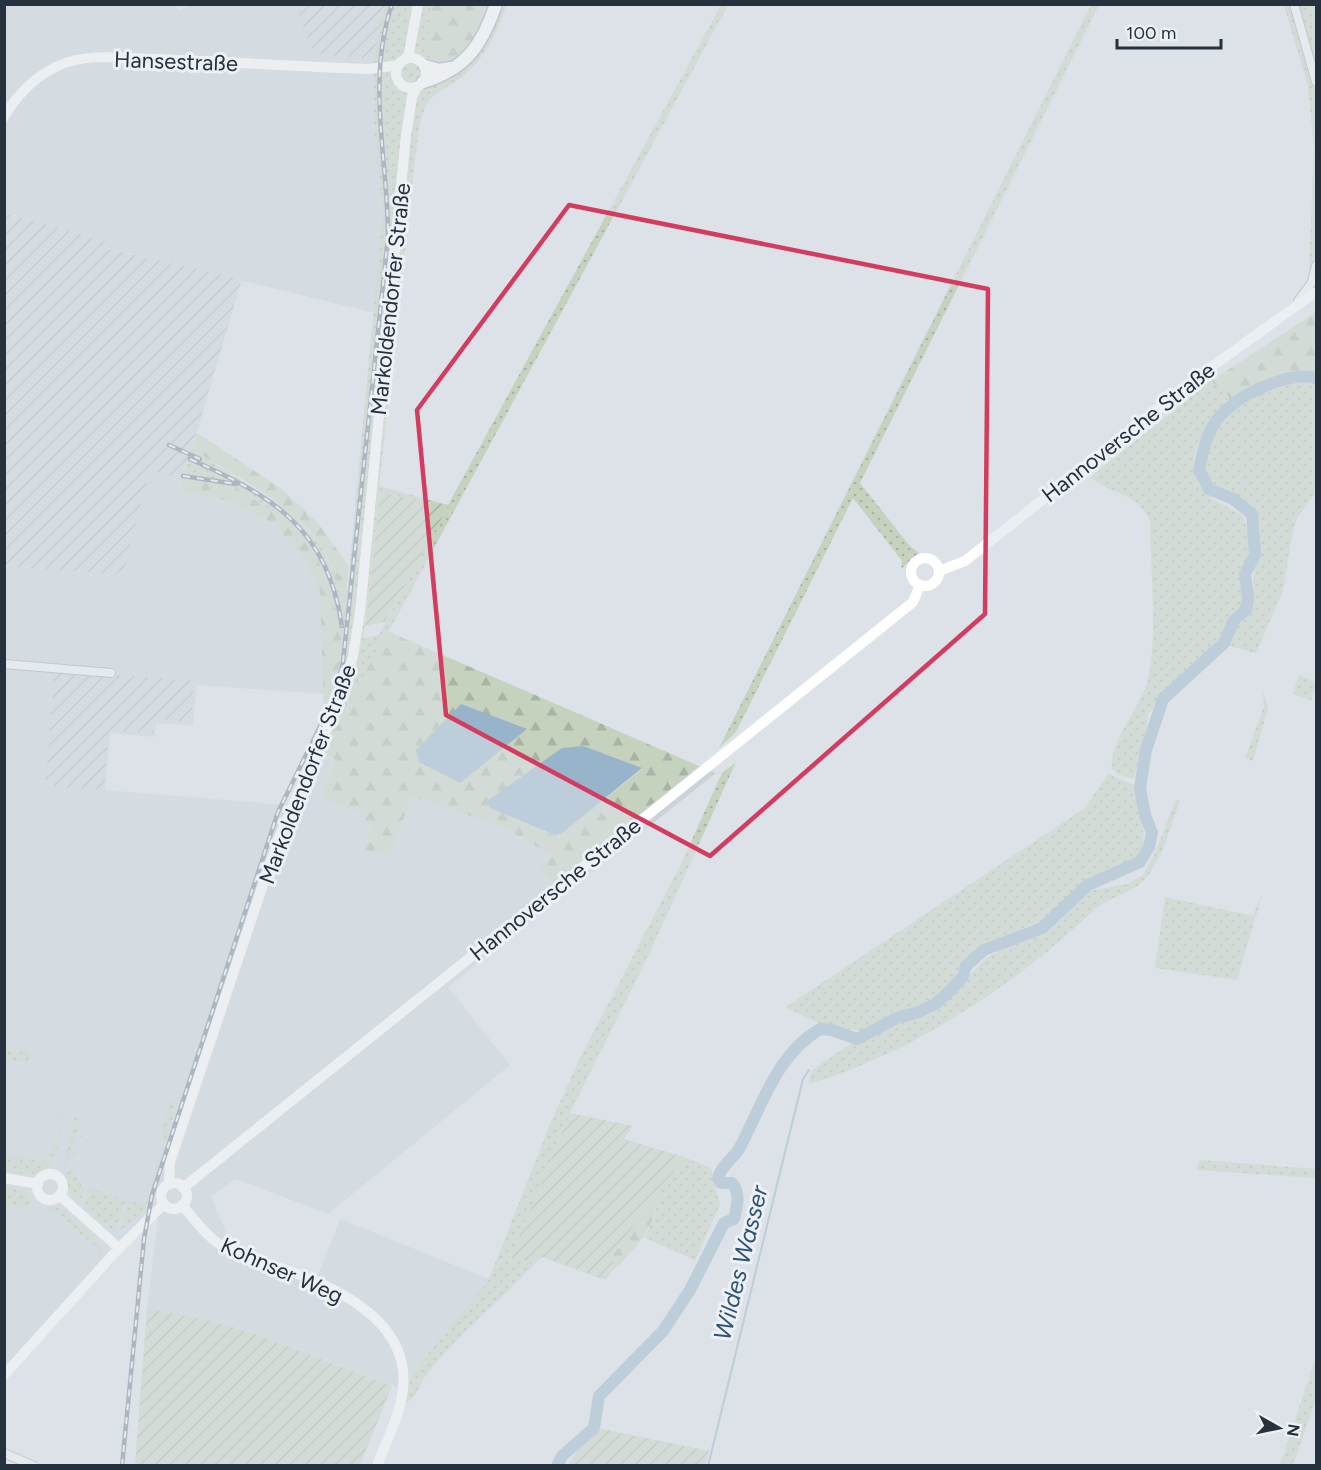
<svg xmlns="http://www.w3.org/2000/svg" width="1321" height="1470" font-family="Figtree,sans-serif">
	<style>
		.built { fill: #cbd2da }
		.industrial { fill: url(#industrial-furrows) }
		.grass { fill: url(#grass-dots); fill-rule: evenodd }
		.forest { fill: url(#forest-firs); fill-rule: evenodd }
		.garden { fill: url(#garden-furrows) }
		.water { fill: #97b4ca }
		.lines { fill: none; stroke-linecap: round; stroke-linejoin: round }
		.stream { stroke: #97b4ca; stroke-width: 2 }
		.river { stroke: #97b4ca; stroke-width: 12 }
		.street-casing { stroke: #a2a9b2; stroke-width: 10 }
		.primary-casing { stroke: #9ca8b4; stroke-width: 15 }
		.street { stroke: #f0f3f6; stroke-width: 8 }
		.secondary { stroke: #fff; stroke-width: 10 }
		.primary { stroke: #fff; stroke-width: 12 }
		.rail-casing { stroke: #768392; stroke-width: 4.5 }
		.rail { stroke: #edf1f6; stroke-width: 2; stroke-dasharray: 7; stroke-linecap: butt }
		.marked { fill: none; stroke: #d33c5f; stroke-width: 4.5; stroke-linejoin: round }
		.labels { text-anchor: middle; stroke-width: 6; stroke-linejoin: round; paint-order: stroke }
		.street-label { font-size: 22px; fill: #26313f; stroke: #edf1f6 }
		.water-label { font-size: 24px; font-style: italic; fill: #2f5475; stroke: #edf1f6 }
	</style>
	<defs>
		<pattern id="industrial-furrows" width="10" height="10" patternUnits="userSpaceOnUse" patternTransform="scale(1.5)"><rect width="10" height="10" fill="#cbd2da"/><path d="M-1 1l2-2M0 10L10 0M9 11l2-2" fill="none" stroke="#aeb5bc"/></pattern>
		<pattern id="grass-dots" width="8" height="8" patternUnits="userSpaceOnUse" patternTransform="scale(1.5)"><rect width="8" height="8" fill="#c5d2be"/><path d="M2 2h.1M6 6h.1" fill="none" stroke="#a9b5a4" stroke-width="1.8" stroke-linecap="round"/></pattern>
		<pattern id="forest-firs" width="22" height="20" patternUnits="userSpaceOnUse" patternTransform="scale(1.5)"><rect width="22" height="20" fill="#c5d2be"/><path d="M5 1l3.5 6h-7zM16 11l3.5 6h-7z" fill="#a9b5a4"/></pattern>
		<pattern id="garden-furrows" width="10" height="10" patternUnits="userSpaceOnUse" patternTransform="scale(1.5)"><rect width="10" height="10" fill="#c5d2be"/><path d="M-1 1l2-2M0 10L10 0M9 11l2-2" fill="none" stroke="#a9b5a4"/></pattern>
	</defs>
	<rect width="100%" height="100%" fill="#dde2e8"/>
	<!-- built -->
	<g class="built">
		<path d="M175,4l3,6 17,-6 100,1 18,49 61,5v69l9,83 -8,102 -271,-66v-6l-99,-28 -1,-208z"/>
		<path d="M150,470l33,9 -3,12 50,10 44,23 29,33 17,34 5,103 -128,-9 -4,41 -37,-3 -1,14 -45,-4 -5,57 192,16 26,-53 12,5 -14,40 38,14 12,17 -6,21 24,7 23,-61 91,31 50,29 -15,13 16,14 145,-117 17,7 -268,214 62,78 -182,149 -92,-35 -25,17 18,44 14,9 75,26 22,-56 149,60 -79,97 -1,16 -156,-59 -49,-14 -57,-10 11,-89 -9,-10 -144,157v-801l118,9z"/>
	</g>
	<!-- industrial -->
	<g class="industrial">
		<path d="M295,5h90l-11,54 -61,-5z"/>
		<path d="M4,213l101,28 -1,7 138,31 -59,200 -33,-9 -27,105 -118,-9z"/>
		<path d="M55,670l139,11 -3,41 -36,-3 -2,14 -44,-3 -5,60 -59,-4z"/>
	</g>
	<!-- grass -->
	<g class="grass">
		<path d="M385,5h47l-5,46 63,-46h16c-6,22 -21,52 -39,68 -12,11 -31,17 -40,31 -9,16 -9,37 -12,55l-36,327 69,19 273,-500h7l-405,748 1,-40 7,-19 1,-103 -18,-39 -29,-33 -47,-30 -55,-10 9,-30 99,63 29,32 19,41 6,30 38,-404 -9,-83v-69zM380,493l68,12 -69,130 -16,3z"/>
		<path d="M1091,5h8l-239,478 49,62 10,8 -18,16 1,-8 -49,-63 -117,234 -17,16z"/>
		<path d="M1284,5h32v274l-18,13 8,-8 3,-11 5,-126 -6,-61z"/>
		<path d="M1298,379l18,2v111l-19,26 -4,12 -10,61 -27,62 -30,-8 11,-21 11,-7 3,-10 3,-37 6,-11 -2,-39 -4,-8 -19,-16 -22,-11 -10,-15c5,-21 9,-41 24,-58z"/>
		<path d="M1211,381l18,16c-19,25 -52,63 -25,94 10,12 27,16 39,25l7,21 -2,19 -5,11 2,24 -4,18 -10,4 -11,27 -36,31 -36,43 -2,17 -12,48 -17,-5 -5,-5c-4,-26 30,-64 36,-90 10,-46 2,-110 2,-158 -14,-30 -38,-25 -60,-44z"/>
		<path d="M1299,675l17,7 -5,19 -18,-7z"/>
		<path d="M1263,690l5,19 -15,52 -8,-3 19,-52z"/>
		<path d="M736,762l-85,188 -81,163 -59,143 23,8c-34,38 -75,69 -107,110 -8,10 -9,22 -21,29l4,-27 79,-97 61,-155 29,-64 101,-194 42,-93z"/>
		<path d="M1108,774l26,11c3,28 17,47 4,74l-51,21 -42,41 -17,5 -54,25 -3,7 -8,4 -17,29 -21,15 -37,11 -28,14 -40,-7 -34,-17 299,-199z"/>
		<path d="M1176,799l4,2c-10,25 -17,58 -35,78 -11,13 -33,17 -47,28 -19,16 -36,33 -55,48 -70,56 -148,103 -234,129l2,-13 39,-27 92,-42 46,-45 72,-37 28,-29 39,-7 16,-9 11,-20z"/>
		<path d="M1263,892l-26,88 -82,-12 10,-71 88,19z"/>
		<path d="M5,1048l25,3 -2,12 -23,-3z"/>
		<path d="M171,1101l6,2 -31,103 1,3 -29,23 11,-31 16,4 20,-64 -5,-2z"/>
		<path d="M57,1113l6,1 -4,30 -10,23 -18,8 -26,-4v-16l45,7 2,-18h6l4,-27z"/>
		<path d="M75,1115l11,5 -4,-2 -5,15 5,2 -1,2 -5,-1 -5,14 5,2 -1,3 -5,-2 -4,12 4,3 -6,-2z"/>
		<path d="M684,1157l27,11 9,37 -25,55 -50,-22 10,-24 7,-28z"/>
		<path d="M1199,1160l117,9v9l-119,-8z"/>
		<path d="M73,1171l8,14 4,2 -5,15c-11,-7 -16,-17 -15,-30z"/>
		<path d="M4,1185l27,9 -2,15 -24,-3z"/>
		<path d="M89,1188l37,12 -11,31 -9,-5 -23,-21z"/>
		<path d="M51,1205c11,0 44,31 50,42l-2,11 -2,-3 3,-4 -43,-38 -11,-1z"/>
		<path d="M1316,1357v42l-23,66h-13z"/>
	</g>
	<!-- forest -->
	<g class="forest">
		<path d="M432,5h58c-8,23 -20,51 -45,59l-15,-6 -3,-7z"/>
		<path d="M1316,312v69l-18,-2 -71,33 2,-15 -18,-16z"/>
		<path d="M197,433l86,57 34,32 31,43 -3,54c-5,-26 -11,-52 -25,-74 -25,-41 -88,-70 -128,-96z"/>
		<path d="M183,479l55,10 47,30 29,33 18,39 11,60 -19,62 -4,-121 -17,-35 -29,-33 -44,-23 -50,-10z"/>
		<path d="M387,631l312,135 -145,117 -16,-14 15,-13 -50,-29 -91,-31 -23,61 -24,-7 6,-21 -12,-17 -38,-14 14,-39 -12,-6zM583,746l59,23 -81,65 -8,1 -63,-27 -3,-7z"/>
		<path d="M662,1186c-10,42 -15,50 -44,80l-10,-4z"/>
	</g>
	<!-- garden -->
	<g class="garden">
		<path d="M380,493l69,12 -64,117 -20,4z"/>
		<path d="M570,1113l63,13 -9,13 60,18 -76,104 9,5 -12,14 -63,-23 -8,7 -23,-8z"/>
		<path d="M147,1309l57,10 49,14 139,53 -32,79h-225z"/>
		<path d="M593,1427l116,24 -3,14h-138z"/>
	</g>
	<!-- water -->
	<g class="water">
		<path d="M461,704l66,25 -67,54 -41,-21 -3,-12z"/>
		<path d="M583,746l59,22 -81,66 -7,1 -64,-27 -3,-7 75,-53z"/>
	</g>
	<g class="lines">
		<!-- stream -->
		<path class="stream" d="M708,1466l95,-387 6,-9"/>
		<!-- river -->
		<path class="river" d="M557,1466l5,-10 32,-28 5,-32 64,-65 27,-41 34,-67 10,-4c3,-12 7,-26 -2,-36h-11l-3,-4c2,-13 15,-20 21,-30 23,-43 37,-94 81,-120l12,1 25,9 40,-21 22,-6 16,-8 16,-14 12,-14 3,-10 18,-16 58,-22 46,-43 52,-23 9,-15 3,-14 -7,-18 -5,-27 6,-38 17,-51 61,-56 10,-23 12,-10 2,-11 -3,-25 10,-19 -3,-41 -19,-15 -24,-10 -10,-19c4,-20 8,-40 22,-55 19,-21 67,-44 95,-37"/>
		<!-- street casing -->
		<g class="street-casing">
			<g id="street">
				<path d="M1294,4l22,78"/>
				<path d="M1298,301l14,-19 4,-16"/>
				<path d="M4,664l107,9"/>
				<path d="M4,1453l30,13"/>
			</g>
		</g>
		<!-- primary casing -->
		<g class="primary-casing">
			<g id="primary">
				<path d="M425,66l14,4 12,-2"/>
				<path d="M423,82c43,-13 59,-37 73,-78"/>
			</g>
		</g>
		<!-- street -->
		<use href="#street" class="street"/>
		<!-- secondary -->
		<g class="secondary">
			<path d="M408,58l10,-54"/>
			<circle cx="411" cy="73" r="15"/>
			<path d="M4,117c13,-23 33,-42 56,-52 28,-12 62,-7 91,-6 73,2 145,8 218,10l30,-4"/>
			<circle cx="925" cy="572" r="14"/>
			<path d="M939,571l26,-10 242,-191 109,-78"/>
			<circle cx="50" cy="1187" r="13"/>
			<path d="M4,1178l34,6"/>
			<circle cx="174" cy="1196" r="13"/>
			<path d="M169,1185l1,-23 109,-325 62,-139 12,-42 7,-44 46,-477 6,-38 5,-10"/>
			<path d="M183,1188l730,-586 7,-17"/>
			<path d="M59,1195l60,53"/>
			<path d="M182,1205c15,18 28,36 50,47 16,8 35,11 52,17 53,18 126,52 119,119 -2,26 -17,53 -26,78"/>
			<path d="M4,1375l115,-127 45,-44"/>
		</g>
		<!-- primary -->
		<use href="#primary" class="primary"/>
		<!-- rail casing -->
		<g class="rail-casing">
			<g id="rail">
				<path d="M169,445l31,14"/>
				<path d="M190,459c84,38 137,69 152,167"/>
				<path d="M183,476l53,8"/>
				<path d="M122,1466l22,-227 8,-44 126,-383 55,-112 10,-38 45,-425c0,-78 -22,-156 4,-233"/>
			</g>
		</g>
		<!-- rail -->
		<use href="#rail" class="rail"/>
	</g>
	<!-- marked area -->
	<path d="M0 0H1321V1470H0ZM569,205l419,84 -3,325 -275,242 -264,-141 -29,-305z" fill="#dde2e8" fill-opacity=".55" fill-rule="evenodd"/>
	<path class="marked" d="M569,205l419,84 -3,325 -275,242 -264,-141 -29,-305z"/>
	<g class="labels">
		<!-- street labels -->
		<g class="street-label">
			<text transform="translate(176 61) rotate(2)" y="8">Hansestraße</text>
			<text transform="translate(390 299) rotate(-84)" y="8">Markoldendorfer Straße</text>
			<text transform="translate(1128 432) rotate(-38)" y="8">Hannoversche Straße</text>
			<text transform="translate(307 774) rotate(-69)" y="8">Markoldendorfer Straße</text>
			<text transform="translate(555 889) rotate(-39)" y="8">Hannoversche Straße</text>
			<text transform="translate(282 1270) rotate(24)" y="8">Kohnser Weg</text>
		</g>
		<!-- water labels -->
		<g class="water-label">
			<text transform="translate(741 1263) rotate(-76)" y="8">Wildes Wasser</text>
		</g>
	</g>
	<!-- border -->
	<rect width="1321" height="1470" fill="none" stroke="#26313f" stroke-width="12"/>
	<!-- north arrow -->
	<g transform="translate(1279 1428) rotate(99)" stroke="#edf1f6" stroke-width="4.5" paint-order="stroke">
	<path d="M0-4.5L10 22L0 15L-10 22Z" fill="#26313f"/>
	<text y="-9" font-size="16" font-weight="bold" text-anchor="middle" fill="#26313f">N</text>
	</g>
	<!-- scale -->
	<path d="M1117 39v9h104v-9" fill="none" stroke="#26313f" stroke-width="3"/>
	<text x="1126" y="39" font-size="18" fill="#26313f" stroke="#edf1f6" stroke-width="4.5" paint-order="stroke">100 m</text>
</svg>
